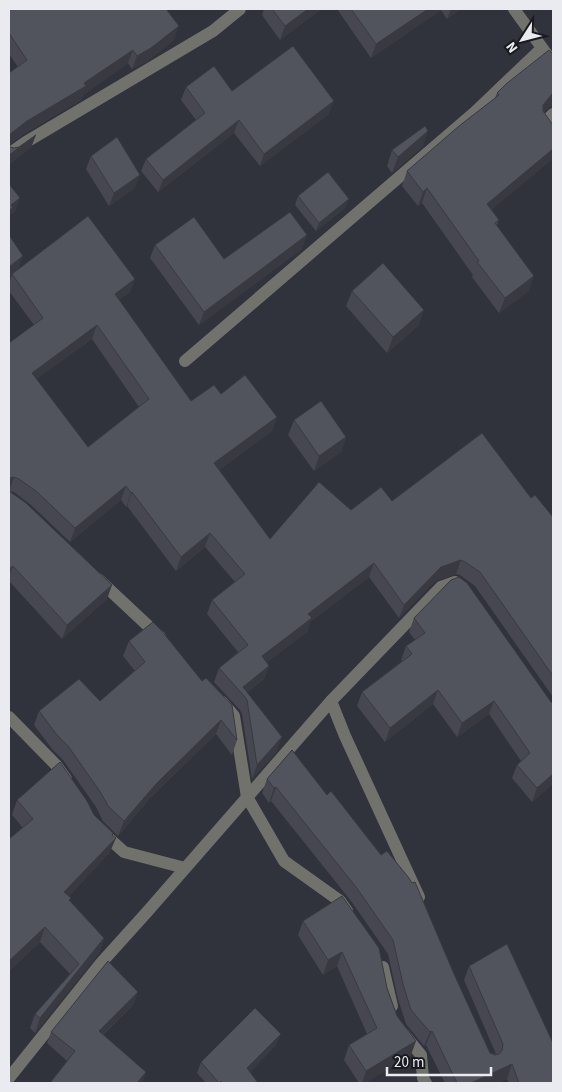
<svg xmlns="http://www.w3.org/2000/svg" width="562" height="1092" font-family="'Source Sans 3',sans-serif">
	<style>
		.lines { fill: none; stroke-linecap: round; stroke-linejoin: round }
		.minor { stroke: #72726d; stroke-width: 12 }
		.wall { fill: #464750; fill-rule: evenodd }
		.shaded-wall { fill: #393a41 }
		.building { fill: #51535d; stroke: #393a41; fill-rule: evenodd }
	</style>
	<rect width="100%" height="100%" fill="#30323c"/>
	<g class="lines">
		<!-- minor -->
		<g class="minor">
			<path d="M514,9l39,54"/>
			<path d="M553,114l-8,8 8,12"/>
			<path d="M9,154l17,-12 187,-111 27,-22"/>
			<path d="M185,361l290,-249 67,-64"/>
			<path d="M98,579l62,58"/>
			<path d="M331,701l14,35 74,161"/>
			<path d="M222,702l12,14 13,81 37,64 56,40 7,10"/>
			<path d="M9,717l47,48 10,14"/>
			<path d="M103,833l21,19 61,16"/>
			<path d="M383,967l9,39"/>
			<path d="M403,1033l18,22 2,23 3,5"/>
			<path d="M9,1078l92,-115 46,-51 184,-211 110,-114 14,-5 6,5"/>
		</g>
	</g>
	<!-- wall -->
	<g class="wall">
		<path d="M9,9l165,31 -28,22 -14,7 -4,-6 -45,32 -2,5 -59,35 -13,10v-72l9,-6 -9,-13z"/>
		<path d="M264,9h57l-41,31 -18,-25z"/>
		<path d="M337,9h124l-14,10 -6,-9 -70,48z"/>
		<path d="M553,54v52h-2l-3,2 -4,4 -52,98 7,10 -2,5 32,66 -30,22 -27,-36 1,-2 -51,-72 -4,3 -16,-20 5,-15 88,-73 2,-5z"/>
		<path d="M186,87l46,4 97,23 -69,52 -26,-33 -76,59 -17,-21 5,-12 50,-39 -15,-20z"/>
		<path d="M423,146l-31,27 -5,-7 5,-16z"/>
		<path d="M91,156l44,32 -26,18 -23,-37z"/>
		<path d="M298,196l48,11 -30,24 -21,-26z"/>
		<path d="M155,245l69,14 78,-10 -103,76 -49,-67z"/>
		<path d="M12,274l123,5 -5,13 -11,8 72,101 30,-7 56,23 -5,14 -53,39 51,69 81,-29 41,-9 139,-3 22,19v180l-78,-111 -15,-11 -4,-1 -21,7 -36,37 -30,-41 -59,45 -3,10 -40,30 2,4 -5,13 -17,14 30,58 -25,28 -10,-65 -2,-4 -26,-28 5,-14 19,-16 -31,-38 5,-14 23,-18 -30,-35 -29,24 -49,-65 -1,1 -5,-7 -51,42 -39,-37 -17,-13 -5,-1 25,-166 -25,-34v-8zM92,339l47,68 -51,40 -52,-68z"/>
		<path d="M352,291l67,34 -32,28 -41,-47z"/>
		<path d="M294,420l52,17 -5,15 -27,19 -26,-36z"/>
		<path d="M9,491l98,108 -45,40 -53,-58z"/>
		<path d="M414,618l139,85v81l-21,18 -20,-24 5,-13 4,-4 -32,-47 -32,23 -24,-33 -48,38 -28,-36 5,-14 40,-31 -1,-1 5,-14 9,-6 -6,-8z"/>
		<path d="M153,622l84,118 -5,15 -16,-21 -66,64 -32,38 -15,-15 -7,-14 -33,-47 -11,-11 -18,-24 5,-14 61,-10 35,-30 -12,-15 6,-15z"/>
		<path d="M292,750l162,224 36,79 6,1 -32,-74 5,-14 84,117h-44l-2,-4 -10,4h-52l-19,-38 -2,1 -18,-22 -8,-25 -10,-45 -37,-53 -80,-100 -2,2 -7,-10 5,-14z"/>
		<path d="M17,800l77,15 19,20 -3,17 -41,44 1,5 34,37 -5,15 -64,80 -5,-5 5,-14 35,-40 -30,-32 -31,29v-132l14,-11 -11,-13z"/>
		<path d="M303,921l84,67 24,67 -46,28h-6l-15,-23 5,-15 18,-11 -30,-68 -14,9 -25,-40z"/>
		<path d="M134,1004l-31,31 43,37 -4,11h-92l17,-22 -20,-18 4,-11z"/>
		<path d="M276,1045l-26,27 8,11h-52l-9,-10 4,-11z"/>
	</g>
	<!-- shaded-wall -->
	<g class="shaded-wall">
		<path d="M308,9h13l-41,31 5,-14z"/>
		<path d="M428,9h13v1l-70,48 5,-14z"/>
		<path d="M451,9h10l-14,10z"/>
		<path d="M179,26l-5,14 -28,22 -14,7 5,-13z"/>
		<path d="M133,50l-5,13 -45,32 -2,5 -59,35 -13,10v-10l18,-14 57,-38z"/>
		<path d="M553,93v13h-2l-3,2 -11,12 6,-15z"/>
		<path d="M334,101l-5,13 -69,52 4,-12z"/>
		<path d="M239,120l-5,13 -76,59 5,-12z"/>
		<path d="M428,131l-5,15 -31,27 6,-16z"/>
		<path d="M36,135l-5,13 -22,17v-10z"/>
		<path d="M553,149v10l-71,59 5,-14z"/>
		<path d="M140,175l-5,13 -26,18 5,-13z"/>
		<path d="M427,188l-5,15 -4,3 5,-14z"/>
		<path d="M20,198l-5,14 -5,3 -1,3v-8l2,-5z"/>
		<path d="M349,199l-3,8 -30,24 3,-8z"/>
		<path d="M307,235l-5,14 -103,76 5,-13z"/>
		<path d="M23,256l-5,14 -9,7v-10z"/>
		<path d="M534,276l-5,15 -30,22 6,-15z"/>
		<path d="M135,279l-5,13 -20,16 5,-14z"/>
		<path d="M424,310l-5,15 -32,28 6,-16z"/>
		<path d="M97,325l-5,14 -65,47 5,-13z"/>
		<path d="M277,417l-5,14 -63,46 5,-14z"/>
		<path d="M346,437l-5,15 -27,19 5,-15z"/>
		<path d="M14,477l-5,14v-11l1,-2z"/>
		<path d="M126,486l-5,14 -51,42 5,-14z"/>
		<path d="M132,492l-5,14 -1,1 5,-14z"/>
		<path d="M210,533l-5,14 -29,24 5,-14z"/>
		<path d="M461,560l-5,14 -21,7 -36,37 5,-13 37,-38z"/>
		<path d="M374,563l-5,14 -59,45 -3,10 -50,38 5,-14 46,-42z"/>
		<path d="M13,566l-4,10v-7z"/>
		<path d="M112,585l-5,14 -45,40 5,-14z"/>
		<path d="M269,666l-5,13 -20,17 -1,-9z"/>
		<path d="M438,690l-5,14 -48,38 5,-14z"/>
		<path d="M494,701l-5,13 -32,23 5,-14z"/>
		<path d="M221,720l-5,14 -66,64 -32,38 6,-15 32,-37z"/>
		<path d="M282,737l-5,14 -25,28 5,-14z"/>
		<path d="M553,774v10l-21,18 5,-14z"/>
		<path d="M276,787l-5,14 -2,2 5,-15z"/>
		<path d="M113,833l-4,11 7,-6 -6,14 -51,55 5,-15z"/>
		<path d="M45,927l-5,15 -31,29v-10z"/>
		<path d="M104,938l-5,15 -64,80 5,-15z"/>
		<path d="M342,952l-5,14 -14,9 5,-15z"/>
		<path d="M138,992l-4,12 -40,39 5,-12z"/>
		<path d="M432,1031l-6,14 -2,1 6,-14z"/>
		<path d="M281,1034l-5,11 -33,34 4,-11z"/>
		<path d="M416,1041l-5,14 -46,28h-3l4,-12z"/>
		<path d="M512,1064l-5,15 -10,4h-26z"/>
		<path d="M146,1072l-4,11h-5z"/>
	</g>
	<!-- building -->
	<g class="building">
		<path d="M9,9h157l13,17 -28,22 -14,8 -4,-6 -49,33 2,3 -59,35 -18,14v-62l18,-13 -18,-27z"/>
		<path d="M272,9h36l-23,17z"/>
		<path d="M351,9h77l-52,35z"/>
		<path d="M293,46l41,55 -70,53 -25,-34 -76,60 -17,-21 59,-46 -19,-26 28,-21 18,25z"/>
		<path d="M549,50l4,4v39l-10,12v6l10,14v24l-66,55 12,16 -4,3 39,53 -29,22 -28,-36 2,-1 -52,-73 -4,4 -16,-21 52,-45 40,-31 -2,-2 9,-9z"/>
		<path d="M425,126l3,5 -30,26 -6,-7z"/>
		<path d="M36,135l-27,20v-9l1,1 4,1 5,-1z"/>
		<path d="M117,137l23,38 -26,18 -23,-37z"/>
		<path d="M328,172l21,27 -30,24 -21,-27z"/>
		<path d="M9,184l11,14 -9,7 2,3 -4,2z"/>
		<path d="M290,212l17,23 -103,77 -49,-67 39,-28 30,42z"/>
		<path d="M88,216l47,63 -20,15 76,107 23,-16 7,9 24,-19 32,42 -63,46 56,76 49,-57 32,28 30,-23 11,14 90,-68 49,65 4,-3 18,22v159l-73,-104 -15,-10 -4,-2 -20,7 -37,38 -30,-42 -66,51 4,4 -50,38 7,10 -26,21 39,50 -25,28 -10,-65 -2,-3 -26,-29 29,-23 -36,-45 33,-26 -35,-41 -29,24 -49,-65 -1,1 -5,-7 -51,42 -39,-37 -17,-12 -5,-2 -4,1 -1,2v-137l34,-25 -31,-44zM97,325l52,74 -61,48 -56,-74z"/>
		<path d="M9,235l14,21 -14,11z"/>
		<path d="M383,263l41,47 -31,27 -41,-46z"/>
		<path d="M321,401l25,36 -27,19 -25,-36z"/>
		<path d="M9,491l17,12 86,82 -45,40 -54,-59 -4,3z"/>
		<path d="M459,577l8,6 84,119 2,1v71l-16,14 -20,-23 13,-12 -36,-52 -32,22 -24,-33 -48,38 -28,-36 50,-38 -6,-8 19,-13 -11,-15 37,-38z"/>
		<path d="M153,622l8,8 41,51 4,-3 26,27 5,35 -16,-20 -65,64 -32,37 -16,-15 -7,-13 -33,-47 -11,-11 -18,-24 40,-32 21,22 45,-39 -16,-21z"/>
		<path d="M292,750l35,45 4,-4 50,64 6,-4 22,27 3,5 3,-1 39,92 36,79 5,2 4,-1 3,-3 1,-7 -34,-78 38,-22 46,99v40h-34l-7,-19 -41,19h-14l-25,-52 -2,1 -19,-22 -8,-26 -10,-44 -37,-53 -80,-100 -2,1 -7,-9z"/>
		<path d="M60,762l27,39 7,14 19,18 -1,2 4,3 -52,54 7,6 -2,2 35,38 -64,80 -5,-4 44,-50 -34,-37 -36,34v-122l24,-20 -16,-19z"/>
		<path d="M342,896l37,52 8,40 10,28 19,25 -50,30 -17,-26 28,-17 -35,-76 -14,8 -25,-39z"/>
		<path d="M108,961l30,31 -39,39 47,41 -9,11h-87l25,-32 -24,-19z"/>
		<path d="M255,1008l26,26 -34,34 11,15h-36l-1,-2 -2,2 -18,-21z"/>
	</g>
	<!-- border -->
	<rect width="562" height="1092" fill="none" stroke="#e9ebf1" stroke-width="20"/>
	<!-- north arrow -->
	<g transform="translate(522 40) rotate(234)" stroke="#191a1f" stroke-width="4" paint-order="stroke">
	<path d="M0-4L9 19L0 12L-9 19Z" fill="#e9ebf1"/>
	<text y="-8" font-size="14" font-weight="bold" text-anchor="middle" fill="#e9ebf1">N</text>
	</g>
	<!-- scale -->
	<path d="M387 1067v8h104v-8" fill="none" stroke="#e9ebf1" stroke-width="2.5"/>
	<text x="394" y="1067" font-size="15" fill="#e9ebf1" stroke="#191a1f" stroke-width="4" paint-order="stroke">20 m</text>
</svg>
